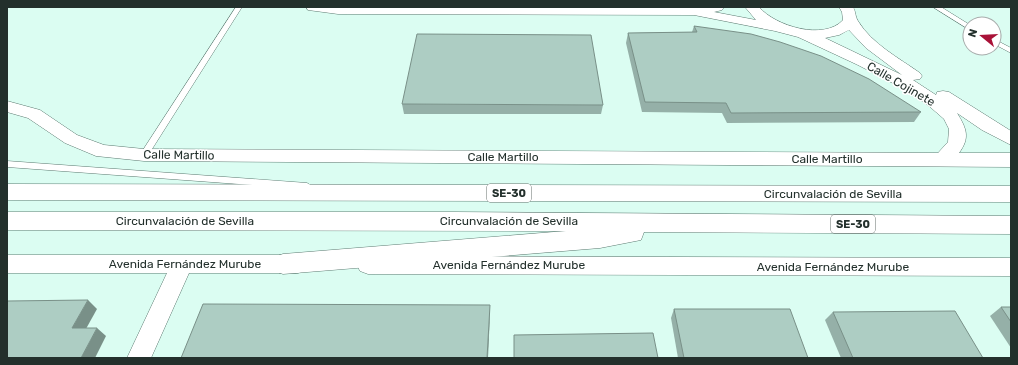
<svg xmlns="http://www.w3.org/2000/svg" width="1018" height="365" font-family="Rubik,sans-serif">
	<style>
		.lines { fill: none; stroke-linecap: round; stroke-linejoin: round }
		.lane-casing { stroke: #5c7a71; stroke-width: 1 }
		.street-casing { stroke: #5c7a71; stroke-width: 1 }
		.highway-casing { stroke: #5c7a71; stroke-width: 1 }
		.lane { fill: #fff; fill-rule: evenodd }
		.street { fill: #fff; fill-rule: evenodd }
		.highway { fill: #fff; fill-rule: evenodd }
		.wall { fill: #95b0a8 }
		.shaded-wall { fill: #799088 }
		.building { fill: #adcdc3; stroke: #799088 }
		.labels { text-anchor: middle; stroke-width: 3; stroke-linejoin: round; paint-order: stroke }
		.shield { fill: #fff; stroke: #656e6b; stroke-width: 1 }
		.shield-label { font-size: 11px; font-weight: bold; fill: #23302c }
		.street-label { font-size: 12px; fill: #23302c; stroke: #fff }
	</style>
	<rect width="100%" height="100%" fill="#dbfdf2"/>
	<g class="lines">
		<!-- lane casing -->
		<g class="lane-casing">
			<g id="lane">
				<path d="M236,7h6l-95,150h-6l-1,-2 1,-2z"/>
				<path d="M933,7h8l29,18v5z"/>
				<path d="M994,39l17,9v5l-17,-9z"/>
				<path d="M7,161l300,22 5,3 -5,3 -300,-22z"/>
			</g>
		</g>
		<!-- street casing -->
		<g class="street-casing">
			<g id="street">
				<path d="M306,7h418l-2,3 -8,2 42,8 -11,-13h14c16,19 65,34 84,13l-1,-8 -3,-5h14c3,5 2,10 5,14 14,23 41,37 62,52l2,3 -2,3 -7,1 23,15 1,-3 6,-1 6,1 62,39v14l-29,-15 -25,-17c10,16 13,25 2,40h52v14l-867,-6 -48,-5 -31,-13 -37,-25 -21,-6v-11l33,9 37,25 27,10 40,4 794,4 10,-11 1,-13 -5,-10 -15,-13 -21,-15 -50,-26 -60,-28 -23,-6 -81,-16 -356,-1 -30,-4zM849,30l17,18 36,27 -77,-37 14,-3z"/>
				<path d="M7,255h291l8,3 3,6 -3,6 -8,3h-109l-38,85h-24l40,-85h-160z"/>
				<path d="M368,256l643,2v18l-643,-2 -8,-3 -3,-6 3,-6z"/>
			</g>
		</g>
		<!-- highway casing -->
		<g class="highway-casing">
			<g id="highway">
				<path d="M7,184l1004,2v16l-1004,-2z"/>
				<path d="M7,212h448l556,4v18l-367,-2 -3,8 -41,8 -317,26 -9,-3 -3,-7 3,-7 9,-3 283,-23 -559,-1z"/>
			</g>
		</g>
		<!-- lane -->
		<use href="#lane" class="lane"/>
		<!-- street -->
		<use href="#street" class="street"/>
		<!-- highway -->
		<use href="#highway" class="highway"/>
	</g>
	<!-- wall -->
	<g class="wall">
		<path d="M694,26l227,86 -7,10 -187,1 -5,-10 -80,-1 -16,-69 2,-10 64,-1z"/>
		<path d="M402,104l201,1 -2,9h-197z"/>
		<path d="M1001,307h10v41l-21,-32z"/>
		<path d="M674,309l134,49h-130l-7,-40z"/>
		<path d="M833,312l150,46h-142l-16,-38z"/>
	</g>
	<!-- shaded-wall -->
	<g class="shaded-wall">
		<path d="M88,300l9,9 -15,27 -10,-8z"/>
		<path d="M490,305v8l-2,45h-1z"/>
		<path d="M97,328l9,8 -11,22h-14z"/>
	</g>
	<!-- building -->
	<g class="building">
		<path d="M694,26l57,8 29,8 41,14 48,23 52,33 -190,1 -5,-10 -81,-1 -17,-69 69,-1z"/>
		<path d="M417,34l174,1 12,70 -201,-1z"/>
		<path d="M88,300l-16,28h25l-16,30h-74v-57z"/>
		<path d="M203,304l287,1 -3,53h-306z"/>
		<path d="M1001,307h10v15z"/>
		<path d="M674,309h116l18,49h-124z"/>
		<path d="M955,311l28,47h-130l-20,-46z"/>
		<path d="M653,333l5,25h-144v-23z"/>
	</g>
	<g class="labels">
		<!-- shield labels -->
		<g class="shield">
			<rect x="487" y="184" width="44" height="18" rx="3"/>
			<rect x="831" y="215" width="44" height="18" rx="3"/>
		</g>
		<g class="shield-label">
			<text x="509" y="197">SE-30</text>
			<text x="853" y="228">SE-30</text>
		</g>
		<!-- street labels -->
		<g class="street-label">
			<text transform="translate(901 84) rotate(30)" y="4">Calle Cojinete</text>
			<text transform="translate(179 155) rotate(1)" y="4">Calle Martillo</text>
			<text x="503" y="161">Calle Martillo</text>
			<text x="827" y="163">Calle Martillo</text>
			<text x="833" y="198">Circunvalación de Sevilla</text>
			<text x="185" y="225">Circunvalación de Sevilla</text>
			<text x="509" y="225">Circunvalación de Sevilla</text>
			<text x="185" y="268">Avenida Fernández Murube</text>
			<text x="509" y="269">Avenida Fernández Murube</text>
			<text x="833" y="271">Avenida Fernández Murube</text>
		</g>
	</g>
	<!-- border -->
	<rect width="1018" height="365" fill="none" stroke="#23302c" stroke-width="16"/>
	<!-- north arrow -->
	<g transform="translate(982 36) rotate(288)"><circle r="19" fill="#ffffff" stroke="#a7acab"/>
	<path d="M0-3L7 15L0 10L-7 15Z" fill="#a91238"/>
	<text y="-6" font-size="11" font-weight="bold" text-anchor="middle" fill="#23302c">N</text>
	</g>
</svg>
